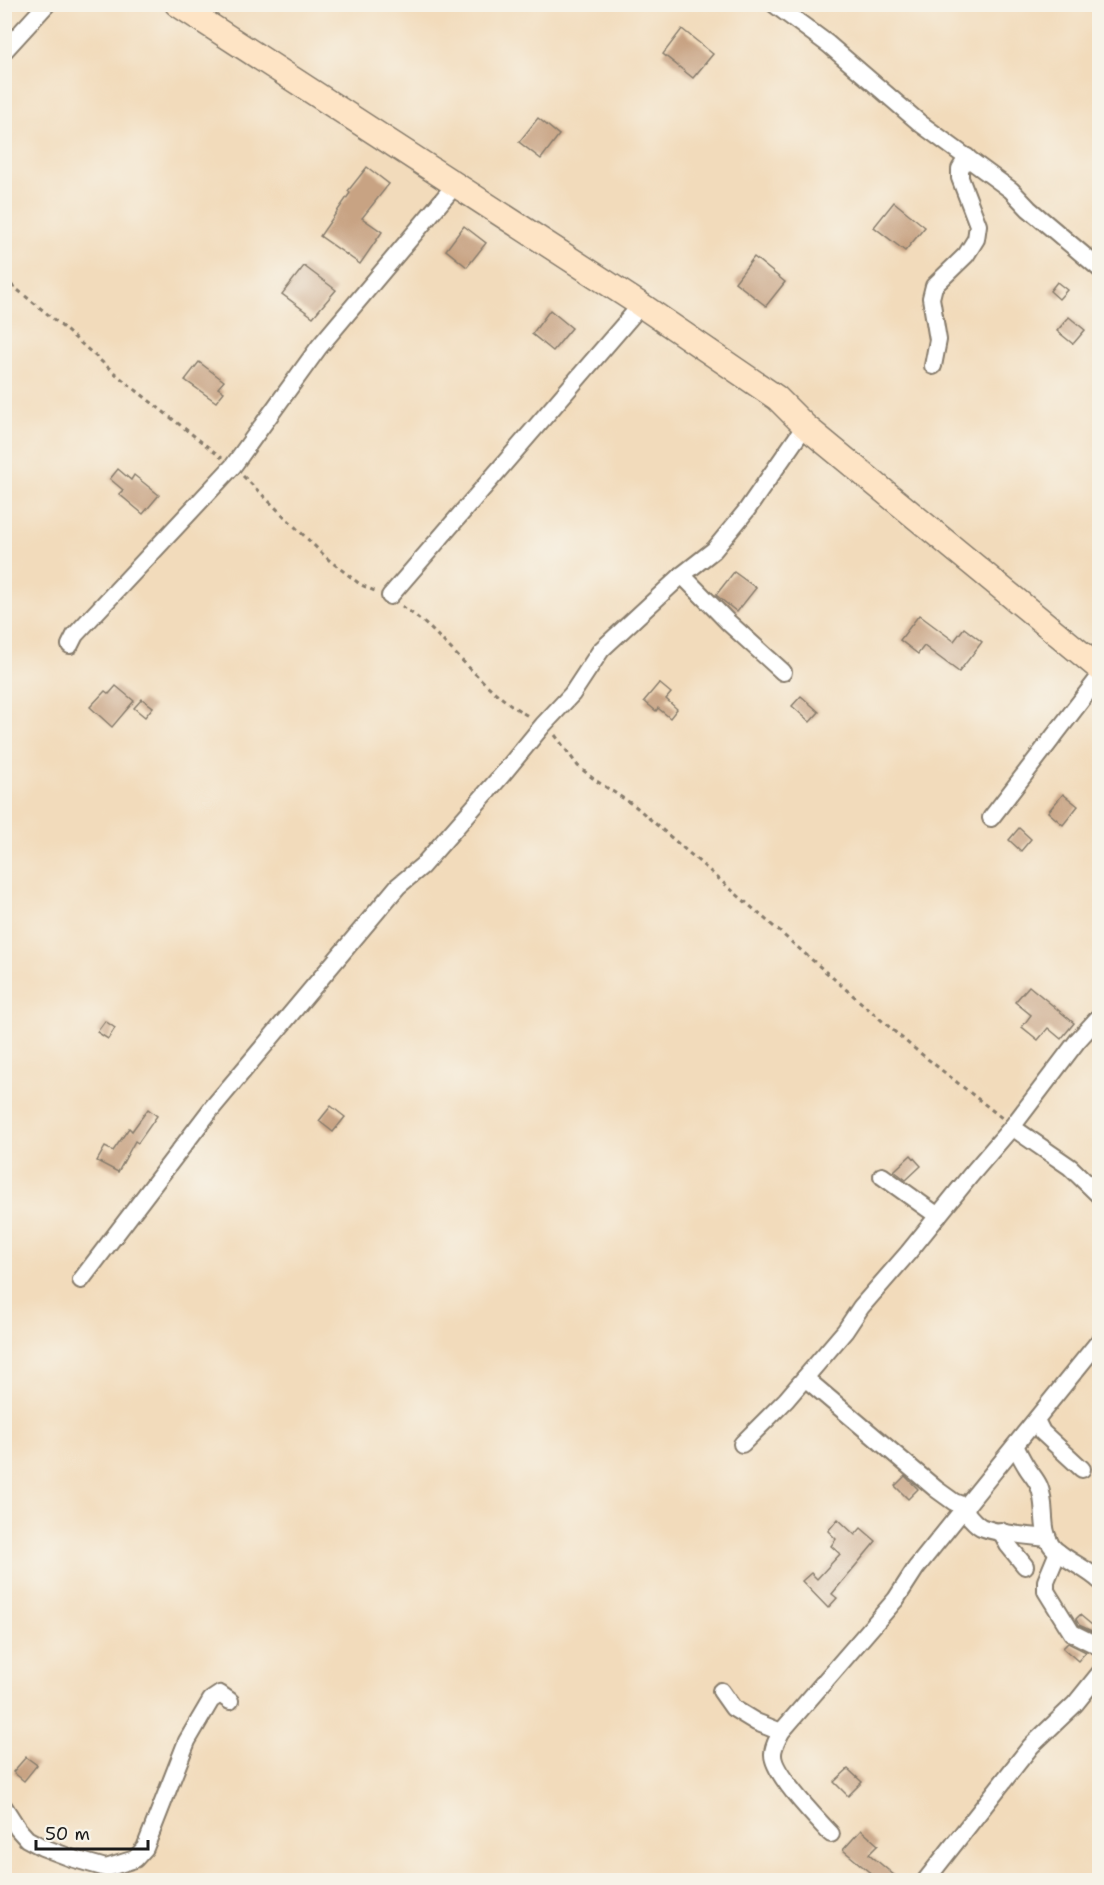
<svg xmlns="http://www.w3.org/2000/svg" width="1104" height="1885" font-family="'Shantell Sans',sans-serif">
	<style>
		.building { fill: #c8a383 }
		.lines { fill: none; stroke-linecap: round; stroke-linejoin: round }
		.street-casing { stroke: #877c6c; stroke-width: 20 }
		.secondary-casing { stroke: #877c6c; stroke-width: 27 }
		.path { stroke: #877c6c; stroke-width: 3; stroke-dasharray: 4.5 4.5; stroke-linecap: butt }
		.street { stroke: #fff; stroke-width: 16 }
		.secondary { stroke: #fee4c5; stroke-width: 24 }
	</style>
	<rect width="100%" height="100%" fill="#f7f3e8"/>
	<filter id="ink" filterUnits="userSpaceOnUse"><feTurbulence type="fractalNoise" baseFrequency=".0167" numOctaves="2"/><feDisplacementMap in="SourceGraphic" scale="12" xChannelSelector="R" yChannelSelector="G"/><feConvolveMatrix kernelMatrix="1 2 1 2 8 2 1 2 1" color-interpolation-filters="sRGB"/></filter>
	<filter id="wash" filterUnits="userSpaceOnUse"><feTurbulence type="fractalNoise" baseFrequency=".008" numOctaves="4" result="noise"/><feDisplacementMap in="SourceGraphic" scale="24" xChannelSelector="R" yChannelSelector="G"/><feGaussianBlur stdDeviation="1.35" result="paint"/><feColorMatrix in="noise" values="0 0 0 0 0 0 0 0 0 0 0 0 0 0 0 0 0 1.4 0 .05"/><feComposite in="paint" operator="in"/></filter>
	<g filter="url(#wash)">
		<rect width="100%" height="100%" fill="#f2dbbb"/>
		<g id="blocks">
			<!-- building -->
			<g class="building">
				<path d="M682,29l31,25 -20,24 -30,-24z"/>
				<path d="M538,118l21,17 -18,24 -22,-17z"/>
				<path d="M367,167l22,17 -27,34 20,14 -22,32 -40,-28 30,-43 -2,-2z"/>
				<path d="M894,202l31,25 -20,24 -31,-24z"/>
				<path d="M464,226l22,17 -19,24 -21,-17z"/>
				<path d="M754,257l31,25 -19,24 -31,-24z"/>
				<path d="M304,266l32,24 -23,27 -31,-23z"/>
				<path d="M1057,282l10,8 -8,9 -9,-8z"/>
				<path d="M550,310l22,18 -19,23 -21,-17z"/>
				<path d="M1069,317l16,13 -12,14 -16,-13z"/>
				<path d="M199,362l25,19 -6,7 6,4 -8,10 -31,-22z"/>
				<path d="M118,469l13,11 3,-5 25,20 -16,19 -24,-20 4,-4 -13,-11z"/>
				<path d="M734,572l22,16 -19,24 -21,-17z"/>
				<path d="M919,615l35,26 10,-13 18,14 -23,30 -35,-26 -6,8 -18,-14z"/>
				<path d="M659,683l12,10 -5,6 11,10 -7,9 -12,-10 -2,3 -12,-10z"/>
				<path d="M116,686l18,15 -22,26 -22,-20 15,-16 4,3z"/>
				<path d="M801,696l18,16 -9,10 -18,-16z"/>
				<path d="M142,699l11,8 -8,10 -11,-9z"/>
				<path d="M1063,794l15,12 -15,19 -15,-13z"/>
				<path d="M1019,828l12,11 -10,12 -12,-11z"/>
				<path d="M1029,986l45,37 -13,16 -13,-11 -10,12 -16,-13 9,-12 -16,-13z"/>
				<path d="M105,1021l10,7 -7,11 -11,-7z"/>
				<path d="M331,1106l14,11 -12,15 -14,-11z"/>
				<path d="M148,1109l9,7 -19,27 -3,-2 -17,31 -21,-11 8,-14 8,4 16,-23 3,3z"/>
				<path d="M911,1155l10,11 -15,14 -12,-9z"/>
				<path d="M905,1476l13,13 -10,10 -13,-13z"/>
				<path d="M838,1519l17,16 6,-7 15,13 -44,53 5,4 -9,10 -26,-27 9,-8 6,6 23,-25 -9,-8 5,-7 -8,-8z"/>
				<path d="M1080,1615l12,10 8,-9v19l-21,-10 -3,-6z"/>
				<path d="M1068,1643l18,9 -8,9 -15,-13z"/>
				<path d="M26,1757l11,8 -13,16 -11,-9z"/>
				<path d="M848,1769l14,13 -14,14 -14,-14z"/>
				<path d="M861,1830l17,15 -9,9 32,27h-21l-37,-31z"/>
			</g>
		</g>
	</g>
	<g filter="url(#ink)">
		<use href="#blocks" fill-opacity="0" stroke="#877c6c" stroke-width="1.5"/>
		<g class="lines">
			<!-- street casing -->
			<g class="street-casing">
				<g id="street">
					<path d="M774,4l54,40 93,80 90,66 18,19 71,60"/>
					<path d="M4,51l43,-47"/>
					<path d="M933,366l5,-26 -7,-42 3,-12 32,-31 10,-16 2,-14 -18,-47v-9l7,-12"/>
					<path d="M682,575l47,48 54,49"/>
					<path d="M390,596l251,-291"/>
					<path d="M70,645l5,-10 158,-169 86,-119 137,-163"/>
					<path d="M991,818l109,-142"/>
					<path d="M1012,1127l58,40 30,29"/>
					<path d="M882,1176l56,40"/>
					<path d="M81,1280l131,-172 186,-222 24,-20 80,-91 41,-50 29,-31 29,-44 81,-75 32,-25 32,-39 59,-85"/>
					<path d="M805,1378l131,111 18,13 13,5"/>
					<path d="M1036,1420l6,12 40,37"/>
					<path d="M742,1444l44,-44 59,-69 16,-24 47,-54 62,-77 42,-49 66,-87 22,-24"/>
					<path d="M1015,1446c4,7 7,14 11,20 4,7 10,13 13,20 8,18 1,42 12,59 8,12 36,23 49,36"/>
					<path d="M964,1510c5,6 10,13 17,17 16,7 50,9 67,11"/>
					<path d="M1001,1531l7,14 17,21"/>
					<path d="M1058,1552l-12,29v10l26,42 28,14"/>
					<path d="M721,1691l12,17 23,14 25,10"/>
					<path d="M4,1807l14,22 9,10 15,8 29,11 35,10 29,-9 10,-11 42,-107 24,-41 9,-6 10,7"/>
					<path d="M831,1834c-13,-14 -59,-61 -58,-80 0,-8 5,-15 8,-22l115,-133 20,-31 184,-228"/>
					<path d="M926,1880l105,-134 44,-42 25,-31"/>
				</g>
			</g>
			<!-- secondary casing -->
			<g class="secondary-casing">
				<path id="secondary" d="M177,4l464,301 136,93 28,28 295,243"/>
			</g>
			<!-- path -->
			<g class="path">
				<path d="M4,279l46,37 68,60 104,82"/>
				<path d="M243,476l86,84 32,25 14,6"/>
				<path d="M402,606c11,8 23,17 33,27 30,29 57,63 95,84"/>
				<path d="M555,735l23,31 17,14 40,26 275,239 92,73"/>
			</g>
			<!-- street -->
			<use href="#street" class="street"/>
			<!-- secondary -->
			<use href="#secondary" class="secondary"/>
		</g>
	</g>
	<!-- margin -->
	<rect width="1104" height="1885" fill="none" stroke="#f7f3e8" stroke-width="24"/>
	<!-- scale -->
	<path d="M36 1840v9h112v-9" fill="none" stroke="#1c1c1c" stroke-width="3"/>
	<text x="45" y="1840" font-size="18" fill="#1c1c1c" stroke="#f7f3e8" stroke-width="4.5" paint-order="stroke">50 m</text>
</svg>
